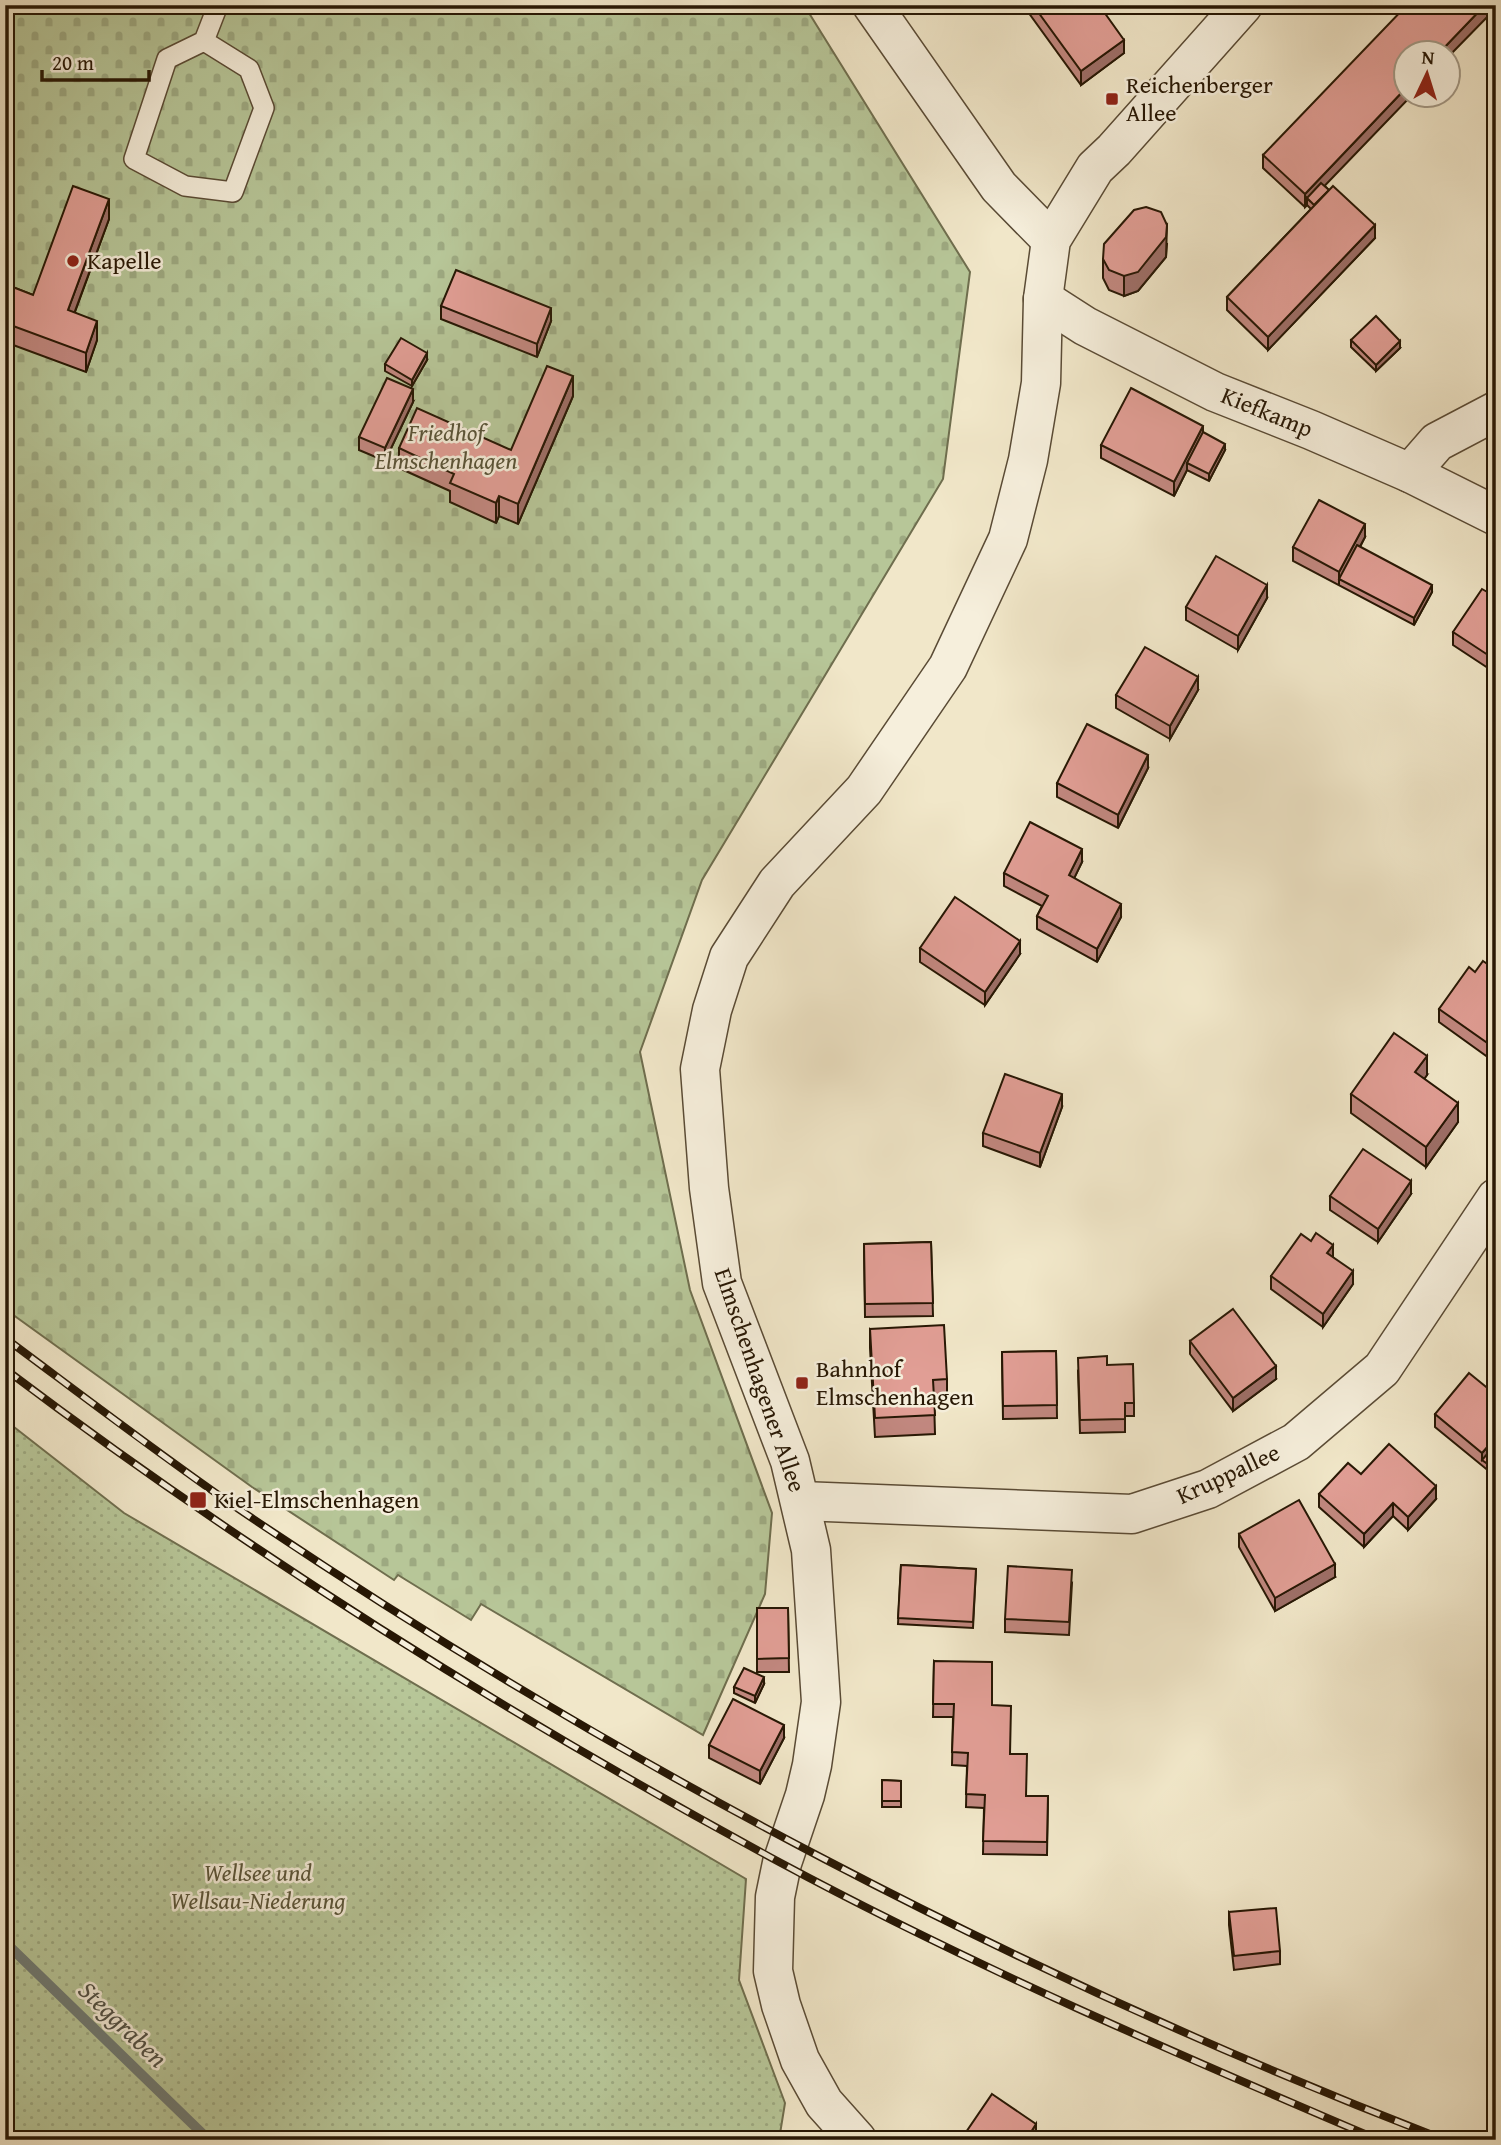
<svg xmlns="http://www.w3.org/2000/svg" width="1501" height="2145" font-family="'Gentium Book Plus',serif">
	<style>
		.cemetery { fill: url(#cemetery-stones); stroke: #6f6e4e; stroke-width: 2 }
		.park { fill: url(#park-dots); stroke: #6f6e4e; stroke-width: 2 }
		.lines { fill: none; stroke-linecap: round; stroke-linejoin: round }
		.stream { stroke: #6f7b75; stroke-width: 10 }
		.service-casing { stroke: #5a4b35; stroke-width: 22 }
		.minor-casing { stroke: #5a4b35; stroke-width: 41 }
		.service { stroke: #f6efdc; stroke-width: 19 }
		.minor { stroke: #f6efdc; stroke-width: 38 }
		.rail-casing { stroke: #271704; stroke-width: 8 }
		.rail { stroke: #f6efdc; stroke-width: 5; stroke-dasharray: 16; stroke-linecap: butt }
		.wall { fill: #c28880; stroke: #271704; stroke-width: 2 }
		.shaded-wall { fill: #9e6f68; stroke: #271704; stroke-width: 2 }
		.building { fill: #e19e95; stroke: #271704; stroke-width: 2 }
		.poi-dot { fill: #8f2418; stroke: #f6efdc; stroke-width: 2.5 }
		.labels { text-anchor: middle; stroke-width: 5; stroke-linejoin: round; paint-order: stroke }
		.poi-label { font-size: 24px; fill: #271704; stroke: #f6efdc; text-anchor: start }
		.street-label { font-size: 24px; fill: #271704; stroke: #f6efdc }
		.park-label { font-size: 24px; font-style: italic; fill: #595438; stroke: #f6efdc }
		.water-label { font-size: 26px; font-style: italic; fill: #515146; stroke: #f6efdc }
	</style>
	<defs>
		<pattern id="cemetery-stones" width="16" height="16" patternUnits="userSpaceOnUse" patternTransform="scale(1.75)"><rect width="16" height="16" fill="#b7c698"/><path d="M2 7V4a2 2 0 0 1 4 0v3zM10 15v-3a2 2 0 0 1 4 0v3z" fill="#9da981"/></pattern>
		<pattern id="park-dots" width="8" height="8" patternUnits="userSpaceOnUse" patternTransform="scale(1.75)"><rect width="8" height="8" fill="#b7c698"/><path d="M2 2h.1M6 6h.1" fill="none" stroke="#9da981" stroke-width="1.8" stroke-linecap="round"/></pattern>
	</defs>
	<rect width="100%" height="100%" fill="#f1e7c9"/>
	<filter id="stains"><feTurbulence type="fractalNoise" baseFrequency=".00286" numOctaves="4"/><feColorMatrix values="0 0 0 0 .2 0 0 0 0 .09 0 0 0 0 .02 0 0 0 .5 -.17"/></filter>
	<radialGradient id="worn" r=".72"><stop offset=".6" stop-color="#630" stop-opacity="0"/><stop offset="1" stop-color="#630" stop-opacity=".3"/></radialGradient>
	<!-- cemetery -->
	<path class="cemetery" d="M5,5h799l166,267 -27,207 -241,401 -62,172 50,238 82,223 -7,81 -62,141 -222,-131 -10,16 -73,-45 -4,5 -142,-93 -247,-178z"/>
	<!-- park -->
	<path class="park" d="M5,1420l119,93 622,366 -7,101 46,123 -6,37h-774z"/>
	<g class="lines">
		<!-- stream -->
		<path class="stream" d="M5,1942l204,198"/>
		<!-- service casing -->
		<g class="service-casing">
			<path id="service" d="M204,41l45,28 15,39 -31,84 -48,-6 -51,-27 33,-100 37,-18 14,-36"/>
		</g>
		<!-- minor casing -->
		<g class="minor-casing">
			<g id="minor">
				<path d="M872,5l127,182 52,53"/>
				<path d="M1043,299l42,27 130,66 96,38 99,43 86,43"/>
				<path d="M1410,473l27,-31 59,-31"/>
				<path d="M801,1501l331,13 76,-25 88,-47 86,-73 114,-171"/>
				<path d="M857,2140l-33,-37 -24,-43 -19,-55 -8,-34 2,-74 7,-34 23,-68 7,-30 9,-63 -10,-152 -21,-89 -68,-178 -13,-95 -9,-119 12,-59 17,-53 48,-74 87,-93 84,-123 60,-128 20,-79 13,-77 2,-84 8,-59 44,-72 19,-18 129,-145"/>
			</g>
		</g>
		<!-- service -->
		<use href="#service" class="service"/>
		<!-- minor -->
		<use href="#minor" class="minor"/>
		<!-- rail casing -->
		<g class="rail-casing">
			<g id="rail">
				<path d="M5,1338c78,58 155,117 235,172 375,254 782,467 1205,630"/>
				<path d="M5,1369c245,185 506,348 776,494 194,104 396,191 598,277"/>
			</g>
		</g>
		<!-- rail -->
		<use href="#rail" class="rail"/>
	</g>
	<!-- wall -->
	<g class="wall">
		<path d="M1023,5h76l25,48 -43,32z"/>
		<path d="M1263,155l62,31 50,52 -107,112 -41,-40v-13l84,-88 -4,-4 -2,2 -42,-39z"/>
		<path d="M109,219l-34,93 22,28 -11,32 -81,-30v-58l28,11z"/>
		<path d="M1167,244l-1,13 -28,34 -14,5 -15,-6 -6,-12v-19z"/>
		<path d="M441,306l110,15 -14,36 -96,-38z"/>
		<path d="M1351,340l49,8 -24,23 -25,-24z"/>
		<path d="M427,360l-15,26 -27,-15v-7z"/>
		<path d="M573,396l-55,128 -19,-8 -3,7 -46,-21v-11l-51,-23v-20l112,2z"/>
		<path d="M413,402l-28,59 -26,-11v-13z"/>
		<path d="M1101,445l124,5 -16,31 -22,-11 -13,26 -73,-38z"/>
		<path d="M1365,537l-5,10 72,45 -18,33 -121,-64v-14z"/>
		<path d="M1496,597l-5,73 -38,-25v-13z"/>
		<path d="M1267,598l-29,52 -52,-30v-13z"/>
		<path d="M1198,690l-28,49 -54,-31v-13z"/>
		<path d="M1148,768l-30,60 -61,-31v-14z"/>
		<path d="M1082,862l-8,16 47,39 -24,45 -60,-33v-13l5,-10 -38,-20v-13z"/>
		<path d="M1496,927v29l-7,-5v-13z"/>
		<path d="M920,948l100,6 -35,51 -65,-43z"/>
		<path d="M1496,970v93l-57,-41v-13l36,-37z"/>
		<path d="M1427,1075l-3,4 34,43 -32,45 -75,-54v-19z"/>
		<path d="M1062,1107l-22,60 -57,-21v-13z"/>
		<path d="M1411,1194l-33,48 -48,-32v-14z"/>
		<path d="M931,1242l2,74 -68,1 -1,-73z"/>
		<path d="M1333,1257l20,27 -30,43 -52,-38v-13z"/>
		<path d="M870,1329l77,50v19l-13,1 1,35 -60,3 -5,-89z"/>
		<path d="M1190,1341l86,38 -43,32 -43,-57z"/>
		<path d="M1056,1351l1,67 -54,1 -1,-67z"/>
		<path d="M1078,1371l56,32v13h-9v16l-45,1z"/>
		<path d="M1496,1395v82l-61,-50v-13z"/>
		<path d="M1361,1474l75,25 -28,31 -15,-14 -29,31 -45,-40v-13z"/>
		<path d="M1239,1534l96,43 -60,34 -36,-64z"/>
		<path d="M901,1565l75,4 -3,59 -75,-4z"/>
		<path d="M1072,1583l-3,52 -64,-3v-13z"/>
		<path d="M757,1608h31l1,64h-32z"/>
		<path d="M934,1661l58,44 34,91h22l-1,59 -64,-1 1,-46 -18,-1 1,-41 -15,-1 1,-48h-20z"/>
		<path d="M764,1684l-9,19 -21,-10v-6z"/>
		<path d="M784,1738l-24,46 -51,-26v-13z"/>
		<path d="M882,1780l19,1v26h-19z"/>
		<path d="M1229,1912l51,39v13l-46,6 -5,-45z"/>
	</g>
	<!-- shaded-wall -->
	<g class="shaded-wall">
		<path d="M1485,5h11v3l-48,49v-5h-8z"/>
		<path d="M1124,40v13l-43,32v-14z"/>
		<path d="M1406,88v6h7l-103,107 -3,-3v7l-2,2v-13z"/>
		<path d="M109,199v20l-41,111v-20z"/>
		<path d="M1167,225l-1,32 -28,34 -14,5v-20z"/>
		<path d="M1375,225v13l-107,112v-13z"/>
		<path d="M551,308v13l-14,36v-13z"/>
		<path d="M97,321v19l-11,32v-19z"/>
		<path d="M1400,341v7l-24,23v-6z"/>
		<path d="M427,353v7l-15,26v-6z"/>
		<path d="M573,376v20l-55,128v-20z"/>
		<path d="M413,389v13l-28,59v-13z"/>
		<path d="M1203,426v13l-16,24v7l-13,26v-14z"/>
		<path d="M1225,444v6l-16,31v-7z"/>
		<path d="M499,496v20l-3,7v-20z"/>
		<path d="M1365,524v13l-23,43 -3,-1v6v-13z"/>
		<path d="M1267,585v13l-29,52v-14z"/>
		<path d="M1432,585v7l-18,33v-7z"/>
		<path d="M1496,650v13l-5,7v-13z"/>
		<path d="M1198,677v13l-28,49v-13z"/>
		<path d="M1148,755v13l-30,60v-13z"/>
		<path d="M1082,849v13l-13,27v-14z"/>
		<path d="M1121,904v13l-24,45v-13z"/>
		<path d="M1020,941v13l-35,51v-13z"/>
		<path d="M1427,1056v19l-12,17v-20z"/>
		<path d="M1062,1094v13l-22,60v-14z"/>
		<path d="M1458,1103v19l-32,45v-20z"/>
		<path d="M1411,1181v13l-33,48v-13z"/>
		<path d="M1333,1245v13l-6,-5z"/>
		<path d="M1353,1271v13l-30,43v-13z"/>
		<path d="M1276,1366v13l-43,32v-13z"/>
		<path d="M1496,1437v13l-14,10v-7z"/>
		<path d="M1436,1486v13l-28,31v-13z"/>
		<path d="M1393,1503v13l-29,31v-13z"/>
		<path d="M1335,1564v13l-60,34v-13z"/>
		<path d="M764,1677v7l-9,19v-7z"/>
		<path d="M784,1725v13l-24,46v-13z"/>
		<path d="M1036,2124v13l-1,3h-9z"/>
	</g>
	<!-- building -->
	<g class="building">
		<path d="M1033,5h66l25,35 -43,31z"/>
		<path d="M1407,5h78l-45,47h-34v36l-101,106 -42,-39z"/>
		<path d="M1321,183l8,7 -15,15 -7,-7z"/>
		<path d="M73,186l36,13 -41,111 29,11 -11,32 -81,-30v-39l28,11z"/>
		<path d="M1333,186l42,39 -107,112 -41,-40z"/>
		<path d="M1146,207l15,5 6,13 -1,12 -28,35 -14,4 -15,-6 -6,-11 1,-15 30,-34z"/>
		<path d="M456,270l95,38 -14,36 -96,-38z"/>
		<path d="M1376,316l24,25 -24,24 -25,-25z"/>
		<path d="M401,338l26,15 -15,27 -27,-16z"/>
		<path d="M547,366l26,10 -55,128 -19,-8 -3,7 -46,-20 4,-9 -55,-26 18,-40 94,42z"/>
		<path d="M387,378l26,11 -28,59 -26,-11z"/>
		<path d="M1131,388l72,38 -29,56 -73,-37z"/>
		<path d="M1203,432l22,12 -16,30 -22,-11z"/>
		<path d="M1319,500l46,24 -26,48 -46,-25z"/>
		<path d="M1357,545l75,40 -18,33 -75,-39z"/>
		<path d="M1216,556l51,29 -29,51 -52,-29z"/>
		<path d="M1482,589l14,8v53l-5,7 -38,-25z"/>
		<path d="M1145,647l53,30 -28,49 -54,-31z"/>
		<path d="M1087,724l61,31 -30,60 -61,-32z"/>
		<path d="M1030,822l52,27 -13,26 52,29 -24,45 -60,-33 11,-20 -44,-23z"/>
		<path d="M955,897l65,44 -35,51 -65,-44z"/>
		<path d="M1496,927v16l-7,-5z"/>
		<path d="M1483,961l13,9v79l-57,-40 30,-42 6,5z"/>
		<path d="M1394,1033l33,23 -12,16 43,31 -32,44 -75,-53z"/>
		<path d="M1005,1074l57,20 -22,59 -57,-20z"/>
		<path d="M1363,1149l48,32 -33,48 -48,-33z"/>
		<path d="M1316,1233l17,12 -6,8 26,18 -30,43 -52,-38 30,-42 10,7z"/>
		<path d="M931,1242l2,61 -68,1 -1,-60z"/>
		<path d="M1233,1309l43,57 -43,32 -43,-57z"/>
		<path d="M944,1325l3,54 -14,1 2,35 -60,3 -5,-89z"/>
		<path d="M1056,1351l1,54 -54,1 -1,-54z"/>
		<path d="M1107,1356v9l26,-1 1,39h-9v16l-45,1 -2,-62z"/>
		<path d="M1469,1373l27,22v42l-14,16 -47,-39z"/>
		<path d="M1389,1444l47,42 -28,31 -15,-14 -29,31 -45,-40 29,-31 13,11z"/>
		<path d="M1493,1447l3,3v20l-14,-10z"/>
		<path d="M1299,1500l36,64 -60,34 -36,-64z"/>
		<path d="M901,1565l75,4 -3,53 -75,-4z"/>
		<path d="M1008,1566l64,4 -3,52 -64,-3z"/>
		<path d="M757,1608h31l1,50 -32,1z"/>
		<path d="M934,1661l58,1v43l19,1 -1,48h17l-1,42h22l-1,46 -64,-1 2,-46 -19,-1 2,-41 -16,-1 2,-48h-21z"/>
		<path d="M744,1668l20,9 -9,19 -21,-9z"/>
		<path d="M733,1699l51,26 -24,46 -51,-26z"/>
		<path d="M882,1780l19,1v20h-19z"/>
		<path d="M1276,1908l4,43 -46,5 -5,-44z"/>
		<path d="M992,2094l44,30 -10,16h-61l-3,-2z"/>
	</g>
	<!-- markers -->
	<g class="poi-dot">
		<rect x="1105" y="92" width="14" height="14" rx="3.5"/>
		<circle cx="73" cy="261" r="7"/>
		<rect x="795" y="1376" width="14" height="14" rx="3.5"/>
		<rect x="189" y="1491" width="18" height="18" rx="3.5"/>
	</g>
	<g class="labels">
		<!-- poi labels -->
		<g class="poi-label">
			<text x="1126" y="93">Reichenberger<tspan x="1126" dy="28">Allee</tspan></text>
			<text x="87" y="269">Kapelle</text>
			<text x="816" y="1377">Bahnhof<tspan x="816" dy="28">Elmschenhagen</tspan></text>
			<text x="214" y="1508">Kiel-Elmschenhagen</text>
		</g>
		<!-- street labels -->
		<g class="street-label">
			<text transform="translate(1267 412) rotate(22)" y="8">Kiefkamp</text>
			<text transform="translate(760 1380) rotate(71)" y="8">Elmschenhagener Allee</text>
			<text transform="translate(1228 1474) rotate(-25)" y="8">Kruppallee</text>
		</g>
		<!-- park labels -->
		<g class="park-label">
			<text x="446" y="441">Friedhof<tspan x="446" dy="28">Elmschenhagen</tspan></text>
			<text x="258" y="1881">Wellsee und<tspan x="258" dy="28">Wellsau-Niederung</tspan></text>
		</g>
		<!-- water labels -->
		<g class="water-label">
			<text transform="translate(123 2024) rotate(44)" y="9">Steggraben</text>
		</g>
	</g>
	<!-- margin -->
	<rect width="1501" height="2145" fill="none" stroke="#f1e7c9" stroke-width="28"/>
	<rect x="7" y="7" width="1487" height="2131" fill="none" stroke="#271704" stroke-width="3.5"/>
	<rect x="14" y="14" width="1473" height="2117" fill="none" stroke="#271704" stroke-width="2"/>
	<!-- north arrow -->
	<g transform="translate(1427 74) rotate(4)"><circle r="33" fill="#f6efdc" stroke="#a39986" stroke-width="2"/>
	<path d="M0-5L12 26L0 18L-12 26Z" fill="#8f2418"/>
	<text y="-10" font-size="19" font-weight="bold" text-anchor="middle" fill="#271704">N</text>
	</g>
	<!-- scale -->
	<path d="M42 70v10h107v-10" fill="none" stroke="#271704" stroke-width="3.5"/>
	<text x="52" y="70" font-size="21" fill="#271704" stroke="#f6efdc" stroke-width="5" paint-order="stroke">20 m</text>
	<rect width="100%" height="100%" filter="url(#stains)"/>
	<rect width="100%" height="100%" fill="url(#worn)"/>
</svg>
